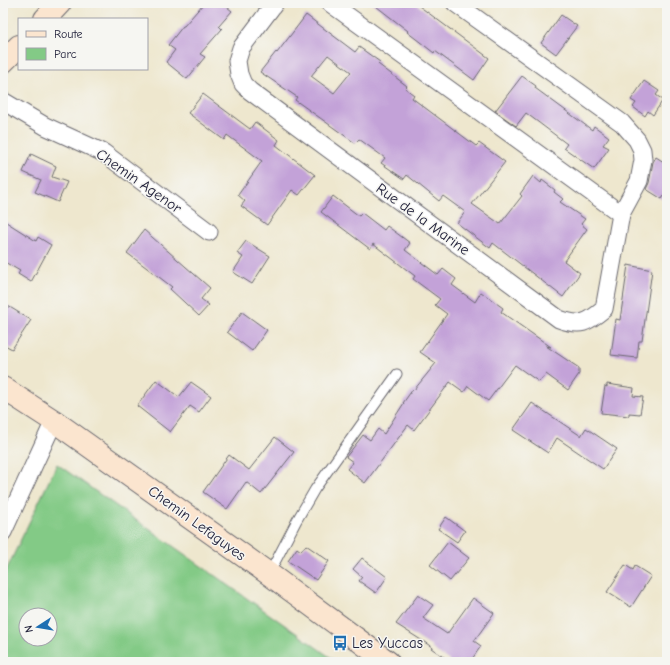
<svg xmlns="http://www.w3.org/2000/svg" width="670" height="665" font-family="'Comic Neue',sans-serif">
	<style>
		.green { fill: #83ca86; stroke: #527660; fill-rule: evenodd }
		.building { fill: #c3a2d8; fill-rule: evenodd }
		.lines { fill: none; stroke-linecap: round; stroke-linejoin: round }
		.lane-casing { stroke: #69676e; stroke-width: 11 }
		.street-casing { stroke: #69676e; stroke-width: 19 }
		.secondary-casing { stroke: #69676e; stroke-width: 24 }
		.lane { stroke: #fff; stroke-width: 9 }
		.street { stroke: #fff; stroke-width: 17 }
		.secondary { stroke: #fbe5cf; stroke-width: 22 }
		.labels { text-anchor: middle; stroke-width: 3; stroke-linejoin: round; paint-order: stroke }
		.street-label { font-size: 15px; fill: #22223b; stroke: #f6f6f2 }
		.poi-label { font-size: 15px; fill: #22223b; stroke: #f6f6f2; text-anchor: start }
	</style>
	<rect width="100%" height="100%" fill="#f6f6f2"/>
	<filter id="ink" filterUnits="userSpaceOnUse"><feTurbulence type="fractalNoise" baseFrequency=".025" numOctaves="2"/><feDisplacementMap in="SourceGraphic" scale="8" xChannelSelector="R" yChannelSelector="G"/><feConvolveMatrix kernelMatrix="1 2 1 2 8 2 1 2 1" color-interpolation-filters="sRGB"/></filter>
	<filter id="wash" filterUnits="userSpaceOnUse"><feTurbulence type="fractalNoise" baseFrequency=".012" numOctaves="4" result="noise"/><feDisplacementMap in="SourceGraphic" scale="16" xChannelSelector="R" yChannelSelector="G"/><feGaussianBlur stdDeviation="0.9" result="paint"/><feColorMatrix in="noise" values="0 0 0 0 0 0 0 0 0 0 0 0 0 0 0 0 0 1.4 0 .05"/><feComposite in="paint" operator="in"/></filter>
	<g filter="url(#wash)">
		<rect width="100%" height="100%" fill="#eee7ce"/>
		<!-- green -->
		<path class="green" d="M57,464l280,198h-334v-85zM26,615h24v24h-24z"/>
		<g id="blocks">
			<!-- building -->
			<g class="building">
				<path d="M204,3h18l10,8 -13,15 3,3 -22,25 5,3 -18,22 -21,-17 9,-12 -7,-5 15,-19h1z"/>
				<path d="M372,3h43l74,55 -15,22 -39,-29 -1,2 -14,-11 -13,-10 1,-1z"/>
				<path d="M306,15l49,37 4,-5 21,15 -2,2 29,22 -2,2 9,7 -2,3 64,48 3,-3 26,19 -33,42 28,20 22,-28 -2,-2 13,-18 8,7 1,-3 13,10 -1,2 9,7 -3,3 25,17 -4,5 6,5 -23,32 16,12 -17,24 -70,-54 -3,5 -33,-25 8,-11 -22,-16 -4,5 -32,-26 -3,4 -23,-16 4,-5 -26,-19 -4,4 -60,-43 2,-3 -37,-25 16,-20 1,1zM328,55l23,17 -17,21 -23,-17z"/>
				<path d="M561,15l16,11 -21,28 -15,-11z"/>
				<path d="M522,76l14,10 -1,2 57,42 2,-4 15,11 -6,8 6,3 -15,21 -30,-21 3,-4 -41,-31 -10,13 -21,-15z"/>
				<path d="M644,81l15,10 -3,4 7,5 -10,15 -5,-4 -3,5 -12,-9 3,-4 -5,-3z"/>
				<path d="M203,94l47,35 5,-7 24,18 -3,5 39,30 -16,20 -7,-5 -25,35 -26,-19 4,-5 -7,-6 24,-34 -35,-26 -3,5 -36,-27z"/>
				<path d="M31,154l25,12 -4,11 15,5 -9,20 -23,-10 6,-12 -18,-8z"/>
				<path d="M656,157l11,7v27l-5,8 -16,-10 3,-6 4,-21z"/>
				<path d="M333,196l26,20 3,-3 22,17 3,-4 23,17 -5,7 33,25 5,-6 13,10 -4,6 23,17 6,-10 22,16 -2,4 50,35 -5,-1 33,22v6l-11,16 -22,-16 -7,8 -24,-17 -27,36 -20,-15 -4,6 -14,-10 -36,48 -6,-5 -43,58 -18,-14 6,-7 -7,-5 17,-22 7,5 8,-11 6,5 20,-31h-1l10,-14 1,1 22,-27 -16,-11 27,-38 -12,-9 5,-6 -27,-20 2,-3 -42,-32 -3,5 -49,-37z"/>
				<path d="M3,220l33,21 2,-4 13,8 -20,37 -13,-8 2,-3 -17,-10z"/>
				<path d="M144,230l66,58 -9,11 8,6 -10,11 -29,-27 2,-2 -13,-10 -32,-24z"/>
				<path d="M246,241l24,15 -18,28 -19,-12 10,-15 -6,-4z"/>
				<path d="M628,265l24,5 -10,71h-3l-2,17 -26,-3 5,-36 4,1z"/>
				<path d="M3,303l28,17 -19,29 -9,-5z"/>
				<path d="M242,312l25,18 -15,21 -25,-19z"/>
				<path d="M156,380l23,17 12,-15 20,14 -12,16 -9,-6 -20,26 -33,-26z"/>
				<path d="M607,384l27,4 -1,8 10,1 -3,17 -11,-1v3l-28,-3 4,-27 2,1z"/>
				<path d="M532,403l49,33 5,-8 31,21 -14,20 -46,-31 -9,15 -35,-23z"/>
				<path d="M275,437l19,15 -33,42 -15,-12 -19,27 -24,-17 26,-37 20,15z"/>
				<path d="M446,517l19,14 -8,11 -19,-13z"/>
				<path d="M448,542l21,16 -19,23 -20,-16z"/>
				<path d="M306,545l23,16 -13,19 -28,-19 9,-13 4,3z"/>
				<path d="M362,558l25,19 -11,16 -17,-12 3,-4 -9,-8z"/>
				<path d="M625,565l8,5 2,-4 16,10 -20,31 -24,-15z"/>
				<path d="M418,595l15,10 -10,13 24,16 26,-36 21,15 -20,28 7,5 -11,16h-19l-20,-14 1,-1 -36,-23z"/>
			</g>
		</g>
	</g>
	<g filter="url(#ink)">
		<use href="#blocks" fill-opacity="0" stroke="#69676e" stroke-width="1"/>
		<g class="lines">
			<!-- lane casing -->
			<g class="lane-casing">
				<path id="lane" d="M269,574l28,-54 18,-31 82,-115"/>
			</g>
			<!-- street casing -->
			<g class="street-casing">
				<g id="street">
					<path d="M275,3l-34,45 -4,13 2,13 4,10 7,7 309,228c22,8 28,4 45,-10l17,-95 18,-33 4,-21 -1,-10 -5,-10 -15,-17 -167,-120"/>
					<path d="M330,3l291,211"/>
					<path d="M3,101l42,25 59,27 105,79"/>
					<path d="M3,532l51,-111"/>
				</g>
			</g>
			<!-- secondary casing -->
			<g class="secondary-casing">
				<g id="secondary">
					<path d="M45,19l15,-16"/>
					<path d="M3,62l16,-16"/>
					<path d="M3,388l51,33 215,153 119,88"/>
				</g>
			</g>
			<!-- lane -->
			<use href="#lane" class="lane"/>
			<!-- street -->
			<use href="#street" class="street"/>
			<!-- secondary -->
			<use href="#secondary" class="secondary"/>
		</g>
	</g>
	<!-- icons -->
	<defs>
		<g id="bus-bare" transform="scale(1.2)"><path d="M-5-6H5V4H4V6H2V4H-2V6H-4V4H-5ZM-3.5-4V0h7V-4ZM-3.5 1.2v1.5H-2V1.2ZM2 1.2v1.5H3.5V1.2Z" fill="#1f6fb2" stroke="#f6f6f2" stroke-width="2.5" paint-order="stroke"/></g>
	</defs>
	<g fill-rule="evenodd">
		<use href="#bus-bare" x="340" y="643"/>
	</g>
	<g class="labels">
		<!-- street labels -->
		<g class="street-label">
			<text transform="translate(139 181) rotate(35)" y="5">Chemin Agenor</text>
			<text transform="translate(423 219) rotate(36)" y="5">Rue de la Marine</text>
			<text transform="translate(197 523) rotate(36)" y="5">Chemin Lefaguyes</text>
		</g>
		<!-- poi labels -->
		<g class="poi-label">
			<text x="352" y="648">Les Yuccas</text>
		</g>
	</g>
	<!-- margin -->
	<rect width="670" height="665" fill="none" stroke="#f6f6f2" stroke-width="16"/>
	<!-- legend -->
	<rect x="18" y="18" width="130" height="52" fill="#f6f6f2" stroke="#a1a1a9"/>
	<rect x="26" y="31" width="20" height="6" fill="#fbe5cf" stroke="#a1a1a9"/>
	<text x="54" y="38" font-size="12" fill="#22223b">Route</text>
	<rect x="26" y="48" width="20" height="12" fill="#83ca86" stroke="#a1a1a9"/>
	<text x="54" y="58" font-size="12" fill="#22223b">Parc</text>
	<!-- north arrow -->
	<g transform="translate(38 627) rotate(258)"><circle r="19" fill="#f6f6f2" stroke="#a1a1a9"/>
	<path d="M0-3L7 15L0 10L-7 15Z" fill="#1f6fb2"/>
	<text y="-6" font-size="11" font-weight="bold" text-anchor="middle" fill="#22223b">N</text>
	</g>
</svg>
